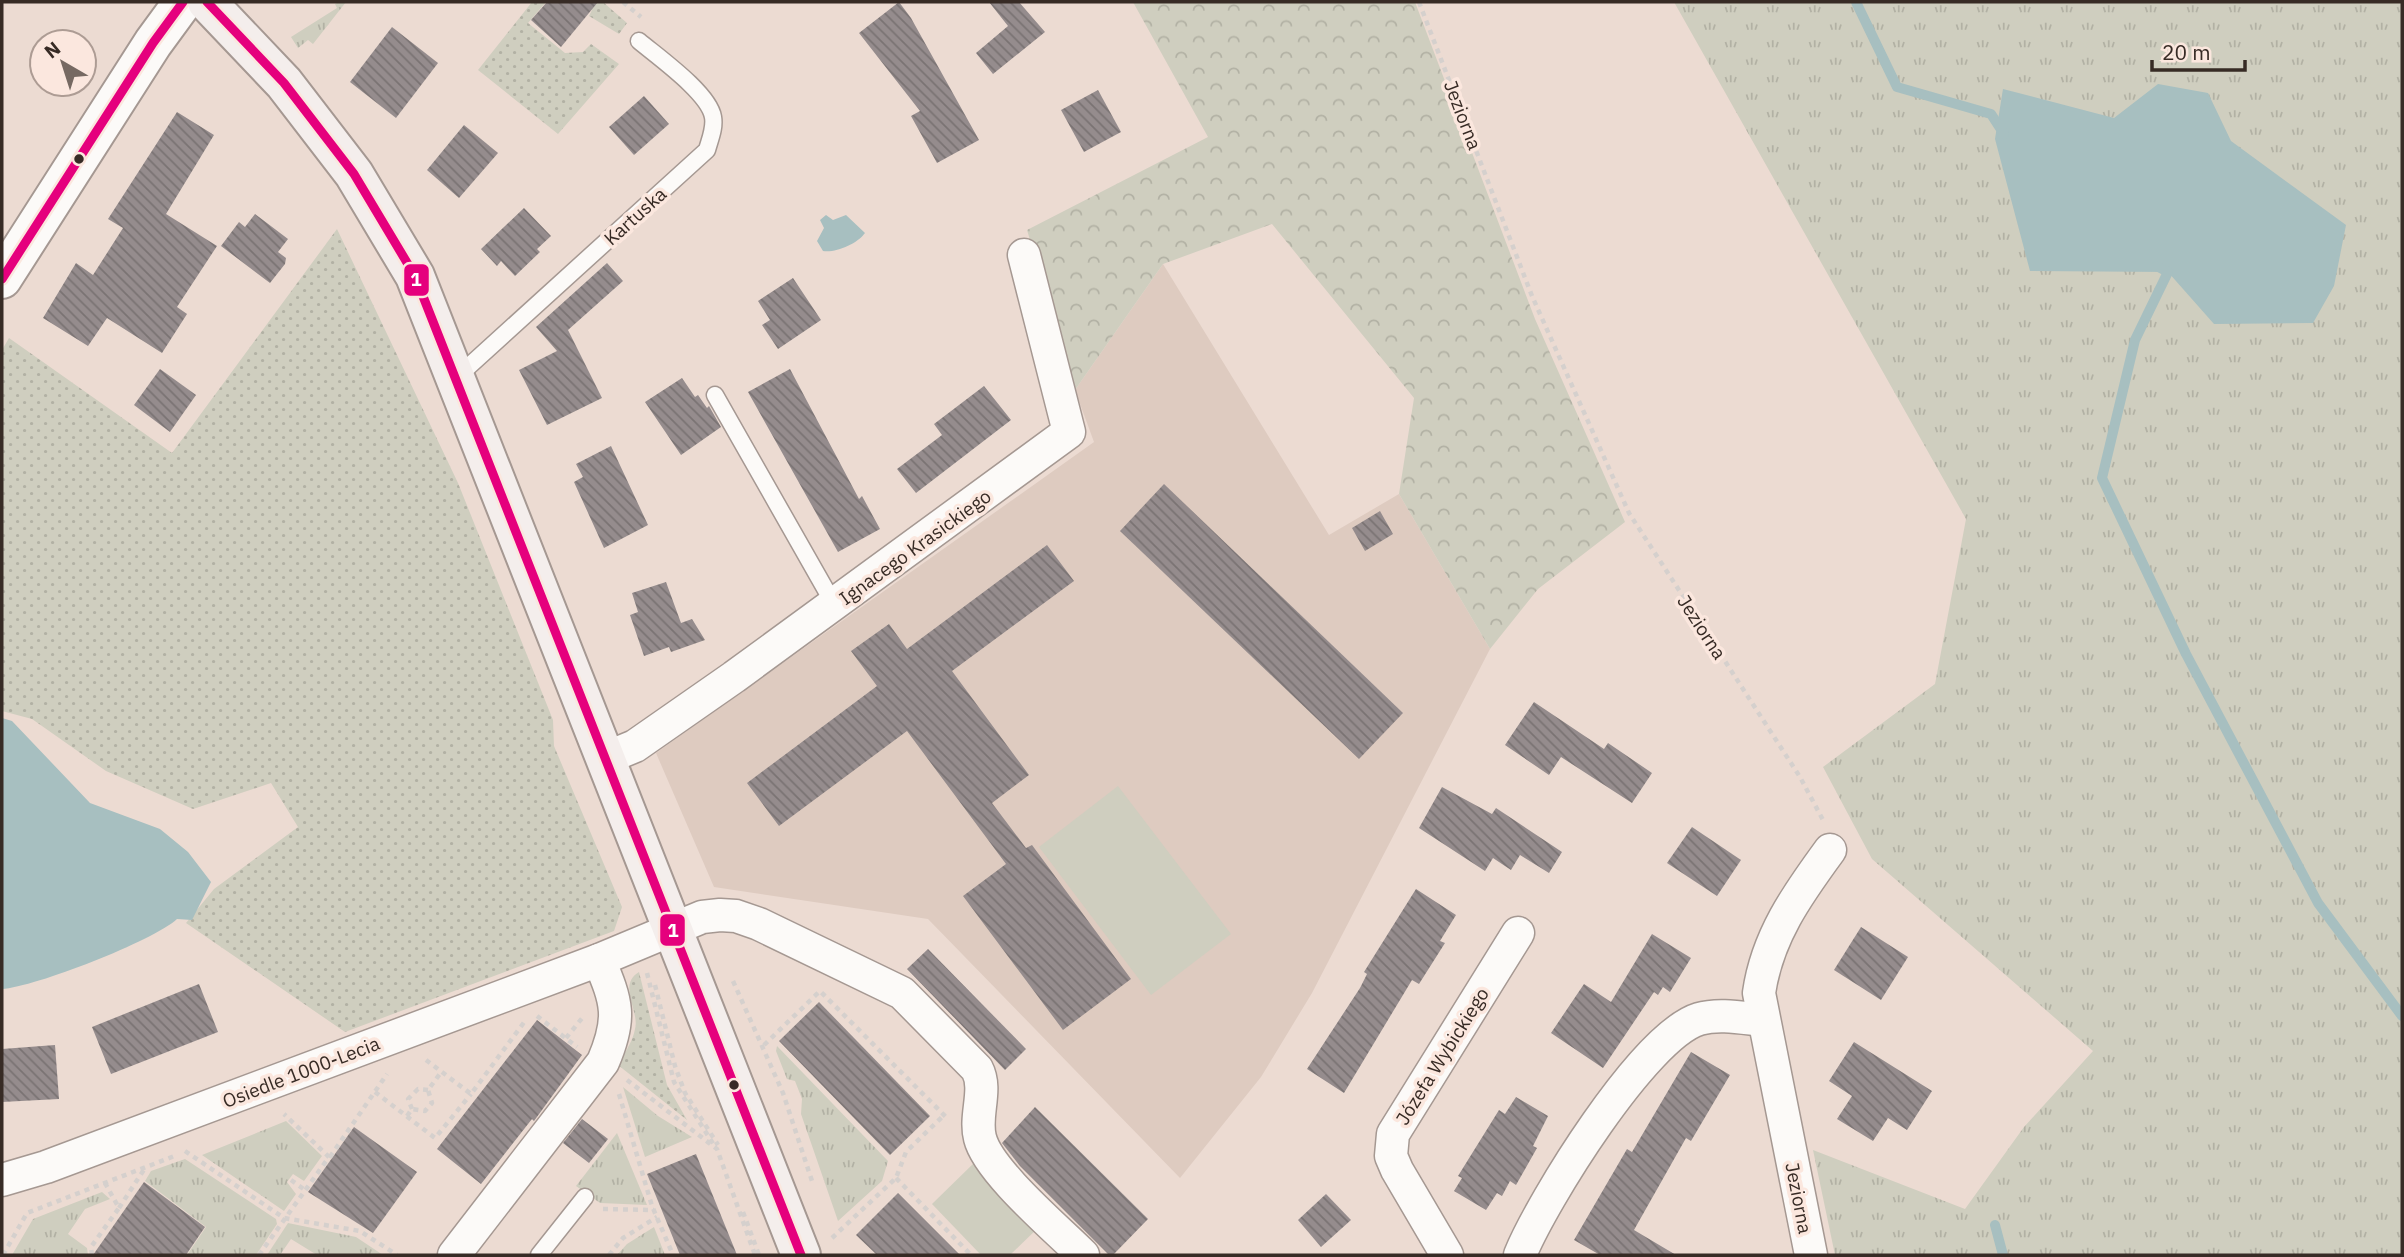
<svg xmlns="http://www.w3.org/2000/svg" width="2404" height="1257" font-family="'IBM Plex Sans',sans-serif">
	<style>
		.education { fill: #decbc0 }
		.grass { fill: url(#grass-tufts) }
		.forest { fill: url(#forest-crowns) }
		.park { fill: #cfcebf }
		.garden { fill: url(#garden-dots) }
		.water { fill: #a7bfc0 }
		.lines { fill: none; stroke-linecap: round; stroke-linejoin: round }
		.stream { stroke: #a7bfc0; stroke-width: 10 }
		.building { fill: url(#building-back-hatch) }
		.service-casing { stroke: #a59892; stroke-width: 19 }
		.minor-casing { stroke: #a59892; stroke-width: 35 }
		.tertiary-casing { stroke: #a59892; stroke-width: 42 }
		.secondary-casing { stroke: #a59892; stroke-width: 42 }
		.path { stroke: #d5d0cd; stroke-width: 4.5; stroke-dasharray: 5 5; stroke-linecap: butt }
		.service { stroke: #fcfaf8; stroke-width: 16 }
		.minor { stroke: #fcfaf8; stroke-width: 32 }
		.tertiary { stroke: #fcfaf8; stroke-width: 38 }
		.secondary { stroke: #f4eeec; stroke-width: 38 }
		.bus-1-casing { stroke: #fbe7de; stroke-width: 14 }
		.bus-1 { stroke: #e5007d; stroke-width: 9 }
		.bus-dot { fill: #372b25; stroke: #fbe7de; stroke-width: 2.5 }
		.labels { text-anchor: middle; stroke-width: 7; stroke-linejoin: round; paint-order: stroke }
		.street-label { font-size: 19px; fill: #372b25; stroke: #fbe7de }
		.line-badge { stroke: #fbe7de; stroke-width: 2.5 }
		.badge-label { font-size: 19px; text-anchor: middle; font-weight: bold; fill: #fff }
	</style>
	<defs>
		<pattern id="grass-tufts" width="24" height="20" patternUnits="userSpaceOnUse" patternTransform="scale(1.75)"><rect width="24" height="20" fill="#cfcebf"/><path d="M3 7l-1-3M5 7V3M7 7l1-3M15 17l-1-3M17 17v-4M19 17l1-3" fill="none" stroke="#b2b1a4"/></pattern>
		<pattern id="forest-crowns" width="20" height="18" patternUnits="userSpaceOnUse" patternTransform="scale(1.75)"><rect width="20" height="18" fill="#cfcebf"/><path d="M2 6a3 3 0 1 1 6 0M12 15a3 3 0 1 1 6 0" fill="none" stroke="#b2b1a4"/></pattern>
		<pattern id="garden-dots" width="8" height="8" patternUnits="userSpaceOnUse" patternTransform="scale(1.75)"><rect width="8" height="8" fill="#cfcebf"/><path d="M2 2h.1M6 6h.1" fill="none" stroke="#b2b1a4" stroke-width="1.8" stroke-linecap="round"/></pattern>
		<pattern id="building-back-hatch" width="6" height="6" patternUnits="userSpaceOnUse" patternTransform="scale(1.75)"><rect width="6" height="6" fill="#958c8d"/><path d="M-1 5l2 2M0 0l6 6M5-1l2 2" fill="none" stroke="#7a7373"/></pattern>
	</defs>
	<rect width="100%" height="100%" fill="#ecdbd2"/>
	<!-- education -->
	<path class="education" d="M1163,264l166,271 70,-41 91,155 -178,344 -51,84 -81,101 -252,-259 -214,-32 -58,-134 438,-311 -19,-52z"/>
	<!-- grass -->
	<g class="grass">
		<path d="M339,2h7l-33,42 -5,-4 -10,8 -7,-11 46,-29 -2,-4z"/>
		<path d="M1674,2h728v1253h-567l-22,-105 152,59 59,-82 69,-76 -221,-192 -49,-92 112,-83 31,-165z"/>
		<path d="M777,1046l111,115 -6,20 -44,40 -37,-107 1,-15 -7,-18 -8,-2 -11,-28z"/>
		<path d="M623,1087l35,29 34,21 -47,20z"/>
		<path d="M286,1121l36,35 -18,25 -11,-7 -6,8 9,12 -12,17 -82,-56z"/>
		<path d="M617,1133l30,72 -47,-2 -24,-17z"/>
		<path d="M185,1159l91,60 1,5 -21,31h-69l19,-28 -61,-46 6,-10z"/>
		<path d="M102,1192l8,7 -25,10 -17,25 19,14 1,7h-76l21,-36z"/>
		<path d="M288,1223l68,14 27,18h-66l-26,-16 -11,16h-13z"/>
		<path d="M654,1227l11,28h-48l10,-11z"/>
	</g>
	<!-- forest -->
	<path class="forest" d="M1133,2h282l120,317 90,203 -87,67 -48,60 -91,-155 15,-96 -142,-174 -109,40 -88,126 -48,-160 181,-93z"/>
	<!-- park -->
	<g class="park">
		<path d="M1118,786l113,148 -80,61 -112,-148z"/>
		<path d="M976,1161l63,66 -29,28h-29l-49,-51z"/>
	</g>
	<!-- garden -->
	<g class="garden">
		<path d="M532,2h14l-18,21 37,30 18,-1 8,-8 28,20 -61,70 -80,-64z"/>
		<path d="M581,2h22l24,21 -8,11 -30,-18 3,-6z"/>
		<path d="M337,229l121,254 95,237 1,26 68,161 -8,24 -269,101 -159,-109 28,-34 84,-62 -27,-44 -78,26 -87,-38 -74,-52 -30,-8v-361l7,-12 163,115z"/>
		<path d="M639,972l28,113 20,35 -69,-55c6,-11 15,-24 17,-36 5,-18 -18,-44 4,-57z"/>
	</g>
	<!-- water -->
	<g class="water">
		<path d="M2158,84l50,9 23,48 115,84 -12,61 -21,37 -99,1 -46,-52 -138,-1 -35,-132 8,-50 111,29z"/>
		<path d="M826,215l7,5 13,-5 19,18c-8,11 -29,20 -42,18l-6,-10 7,-13 -4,-8z"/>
		<path d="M2,718l10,3 78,82 70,26 28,23 23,30 -19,38 -15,-1c-24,22 -142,68 -175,70z"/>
	</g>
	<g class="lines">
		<!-- stream -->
		<g class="stream">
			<path d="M1856,2l41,85 94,27 13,20"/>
			<path d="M2157,266l11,6 -33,68 -33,138 84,176 132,249 84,113"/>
			<path d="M1995,1225l8,30"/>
		</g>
	</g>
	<!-- building -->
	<g class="building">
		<path d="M547,2h51l-37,45 -30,-27z"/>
		<path d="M899,2l12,16 68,122 -42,23 -26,-47 9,-5 -61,-78z"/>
		<path d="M989,2h30l26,30 -52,42 -17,-21 32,-27z"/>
		<path d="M392,27l46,36 -42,55 -46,-36z"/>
		<path d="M1098,90l23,42 -37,20 -23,-42z"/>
		<path d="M644,96l25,28 -35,31 -25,-28z"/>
		<path d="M177,112l37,23 -48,79 51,32 -40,61 10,7 -25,39 -55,-35 -19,28 -45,-28 33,-55 17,12 30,-47 -15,-9z"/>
		<path d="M464,125l34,28 -39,45 -32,-28z"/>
		<path d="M524,208l27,28 -14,13 3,3 -25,24 -14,-15 -4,5 -16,-17z"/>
		<path d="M255,214l33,25 -10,13 8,6 -1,6 -15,19 -49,-37 18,-24 6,5z"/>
		<path d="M607,263l16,18 -55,49 34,68 -55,27 -28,-55 38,-19 -21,-24z"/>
		<path d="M793,278l28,42 -43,29 -16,-24 8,-5 -12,-19z"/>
		<path d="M160,369l36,26 -26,37 -36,-27z"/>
		<path d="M790,369l69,130 3,-3 18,33 -42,23 -90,-160z"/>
		<path d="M682,378l13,19 3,-2 9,13 2,-2 12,21 -40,28 -36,-53z"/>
		<path d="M984,386l27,34 -95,73 -19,-24 45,-34 -8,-11z"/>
		<path d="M611,446l37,79 -44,23 -30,-66 9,-5 -7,-13z"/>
		<path d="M1164,484l239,229 -44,46 -239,-228z"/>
		<path d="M1380,511l13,23 -28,17 -13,-23z"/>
		<path d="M1047,545l27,36 -122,90 77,104 -37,28 34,45 6,-3 99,134 -68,51 -100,-134 43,-32 -99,-133 -128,95 -32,-43 130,-97 -26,-35 38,-27 18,25z"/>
		<path d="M666,582l15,41 11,-4 13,21 -34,12 -2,-5 -25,9 -14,-41 8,-3 -6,-19z"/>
		<path d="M1534,702l70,47 4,-6 44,30 -20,30 -71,-46 -12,18 -44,-30z"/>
		<path d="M1442,787l50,27 4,-6 66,44 -13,21 -29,-18 -9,15 -18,-12 -8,13 -66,-43z"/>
		<path d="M1692,827l49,33 -24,36 -50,-33z"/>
		<path d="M1416,889l40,26 -16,26 5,2 -26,41 -7,-4 -68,113 -37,-24 53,-81 7,-14 -3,-2z"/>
		<path d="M1861,927l47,30 -27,43 -47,-30z"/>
		<path d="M1652,934l39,24 -21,34 -7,-5 -5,8 -4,-3 -51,76 -52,-35 33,-49 27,18z"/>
		<path d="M928,949l98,100 -21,21 -98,-101z"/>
		<path d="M199,984l19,48 -107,42 -19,-47z"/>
		<path d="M819,1002l111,114 -40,39 -111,-114z"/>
		<path d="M537,1020l45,35 -48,66 -2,-2 -51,65 -44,-35z"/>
		<path d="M1854,1042l78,49 -25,39 -19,-12 -15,23 -36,-22 15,-23 -23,-15z"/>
		<path d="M55,1045l4,54 -57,3v-53z"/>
		<path d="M1691,1052l39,23 -39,66 -5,-3 -52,92 42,25h-76l-26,-15 53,-91 5,3z"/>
		<path d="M1516,1097l32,19 -15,30 4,2 -21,37 -6,-4 -8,15 -5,-3 -11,17 -32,-19 8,-13 -4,-2 41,-66 6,4z"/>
		<path d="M1035,1107l113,112 -35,36h-4l-89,-89 -18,-23z"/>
		<path d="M582,1119l26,20 -19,24 -26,-20z"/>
		<path d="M354,1127l63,45 -44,61 -65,-41z"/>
		<path d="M696,1154l41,101h-57l-33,-81z"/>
		<path d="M144,1182l61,45 -19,28h-93z"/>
		<path d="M898,1193l62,62h-83l-21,-20z"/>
		<path d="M1326,1194l25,26 -30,27 -23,-27z"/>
	</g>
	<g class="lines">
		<!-- service casing -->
		<g class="service-casing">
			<g id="service">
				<path d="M457,377l250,-227c3,-11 8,-22 6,-33 -4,-24 -55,-60 -74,-76"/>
				<path d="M715,395l120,211"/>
				<path d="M539,1255l46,-58"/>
			</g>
		</g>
		<!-- minor casing -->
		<g class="minor-casing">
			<g id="minor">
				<path d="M606,758l29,-12 99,-69 335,-245 -45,-177"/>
				<path d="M2,1180l44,-13 553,-207 103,-43 18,-2 16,1 23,8 143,69 75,76c11,21 -3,46 3,69 8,33 77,91 103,117"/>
				<path d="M454,1255l149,-193c19,-44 14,-60 -4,-102"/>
				<path d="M1447,1255l-50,-85 -6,-14 2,-22 125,-201"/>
				<path d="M1520,1255c22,-54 124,-219 179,-236 20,-6 44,-1 64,1"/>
				<path d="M1811,1255l-52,-262c8,-56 38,-98 71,-143"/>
			</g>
		</g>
		<!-- tertiary casing -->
		<g class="tertiary-casing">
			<path id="tertiary" d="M2,279l151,-236 30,-41"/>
		</g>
		<!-- secondary casing -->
		<g class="secondary-casing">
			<path id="secondary" d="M207,2l77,81 70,91 61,102 386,979"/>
		</g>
		<!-- path -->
		<g class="path">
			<path d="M623,2l18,15"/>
			<path d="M1419,2l113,294 97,217 171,264 23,43"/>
			<path d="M647,973l27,109 40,63"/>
			<path d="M733,981l50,112 29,88"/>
			<path d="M655,985l20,81 10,27 33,52"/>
			<path d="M537,1016l40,31"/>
			<path d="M566,1038l17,-21"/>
			<path d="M764,1045l56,-54 127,127"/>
			<path d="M426,1060l45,34 54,-73"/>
			<path d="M627,1080l90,69 38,106"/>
			<path d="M375,1092l60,46 36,-44"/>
			<path d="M619,1094l33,112 21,49"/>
			<path d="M412,1109l-4,-10 10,-10 10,1"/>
			<path d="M407,1116l5,-7 13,2 7,-8 -4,-13 14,-19"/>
			<path d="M185,1151l99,67 76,13 37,24"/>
			<path d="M330,1157l57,-83"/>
			<path d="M896,1178l75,77"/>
			<path d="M291,1180l14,10"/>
			<path d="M119,1208l26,-40"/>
			<path d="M603,1209l51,1"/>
			<path d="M743,1212l16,43"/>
			<path d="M832,1238l64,-60 10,-26 37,-36"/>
			<path d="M3,1255l24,-42 150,-58"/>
			<path d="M92,1255l-1,-8 28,-39 -14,-25"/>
			<path d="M259,1255l70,-98 -45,-43"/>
			<path d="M609,1255l14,-17 34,-21"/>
		</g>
		<!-- service -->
		<use href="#service" class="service"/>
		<!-- minor -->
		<use href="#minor" class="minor"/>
		<!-- tertiary -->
		<use href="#tertiary" class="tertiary"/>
		<!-- secondary -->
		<use href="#secondary" class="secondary"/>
		<!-- bus-1 casing -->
		<g class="bus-1-casing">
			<g id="bus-1">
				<path d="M207,2l77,81 70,91 61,102 386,979"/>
				<path d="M2,279l151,-236 30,-41"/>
			</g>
		</g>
		<!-- bus-1 -->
		<use href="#bus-1" class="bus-1"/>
	</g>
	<!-- markers -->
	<g class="bus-dot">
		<circle cx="79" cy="159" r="6"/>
		<circle cx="734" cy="1085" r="6"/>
	</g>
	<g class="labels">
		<!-- street labels -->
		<g class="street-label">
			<text transform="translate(1463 115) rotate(69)" y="7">Jeziorna</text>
			<text transform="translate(635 216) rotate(-42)" y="7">Kartuska</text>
			<text transform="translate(915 547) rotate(-36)" y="7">Ignacego Krasickiego</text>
			<text transform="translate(1702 627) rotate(57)" y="7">Jeziorna</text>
			<text transform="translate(1442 1056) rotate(-58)" y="7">Józefa Wybickiego</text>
			<text transform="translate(301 1072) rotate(-21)" y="7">Osiedle 1000-Lecia</text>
			<text transform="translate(1799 1198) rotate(79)" y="7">Jeziorna</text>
		</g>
	</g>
	<g class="line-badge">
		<rect x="403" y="263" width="27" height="34" rx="7" fill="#e5007d"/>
		<rect x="659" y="913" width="27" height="34" rx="7" fill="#e5007d"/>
	</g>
	<g class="badge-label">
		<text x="416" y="286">1</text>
		<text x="673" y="937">1</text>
	</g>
	<!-- border -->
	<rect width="2404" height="1257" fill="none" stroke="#372b25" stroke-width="7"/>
	<!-- north arrow -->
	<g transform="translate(63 63) rotate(321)"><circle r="33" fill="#fbe7de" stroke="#ad9c94" stroke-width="2"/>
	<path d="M0-5L12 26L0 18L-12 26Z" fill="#766962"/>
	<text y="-10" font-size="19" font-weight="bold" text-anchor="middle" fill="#372b25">N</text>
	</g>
	<!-- scale -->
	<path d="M2152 60v10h93v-10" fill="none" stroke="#372b25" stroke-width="3.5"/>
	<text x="2162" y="60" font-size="21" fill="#372b25" stroke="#fbe7de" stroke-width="5" paint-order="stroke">20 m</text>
</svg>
